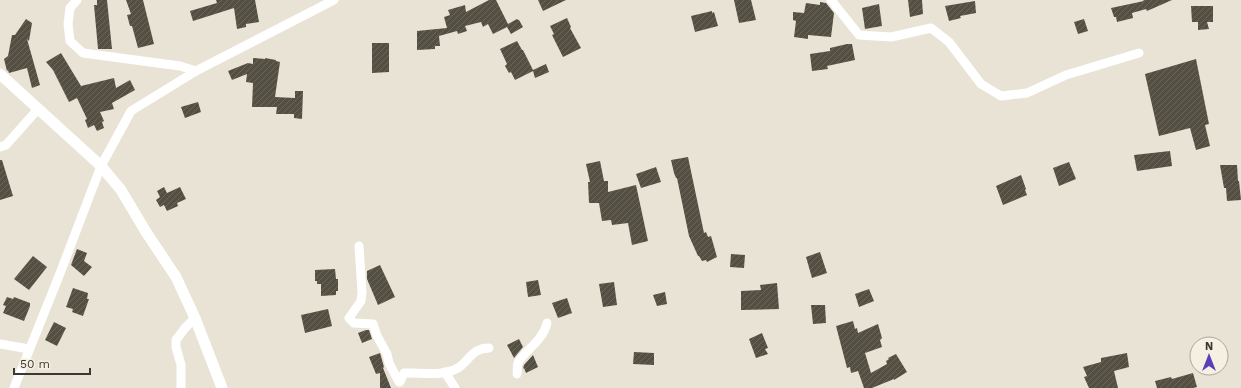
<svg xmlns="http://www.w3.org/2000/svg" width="1241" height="388" font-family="'Work Sans',sans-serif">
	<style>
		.building { fill: url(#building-hatch) }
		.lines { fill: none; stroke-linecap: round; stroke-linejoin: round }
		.minor { stroke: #fff; stroke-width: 9 }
		.tertiary { stroke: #fff; stroke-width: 11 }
	</style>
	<defs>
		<pattern id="building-hatch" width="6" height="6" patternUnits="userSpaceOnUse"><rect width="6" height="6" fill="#544f43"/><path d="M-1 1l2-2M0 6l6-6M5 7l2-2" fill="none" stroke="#6a665c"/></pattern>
	</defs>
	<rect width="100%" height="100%" fill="#e8e3d4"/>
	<!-- building -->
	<g class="building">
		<path d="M97,0h10l5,49h-14l-4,-44h3z"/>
		<path d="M126,0h17l11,44 -16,4 -6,-22h-2l-3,-11 4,-1z"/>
		<path d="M216,0h39l4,22 -13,2v3l-9,2 -3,-21 -41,13 -3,-10 27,-8z"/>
		<path d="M489,0h7l12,24 9,-5 1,1h1l4,7 -12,7 -4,-7 -14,7 -5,-10 -5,3 -2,-5 -16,4 2,5 -9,3 -1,-3 -18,5 1,10h-5v3l-18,1v-19l30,-3 -3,-11 6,-2 -2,-5 17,-5 1,7z"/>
		<path d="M538,0h28l-23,11z"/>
		<path d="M734,0h17l5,20 -17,3z"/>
		<path d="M908,0h14l1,14 -13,3z"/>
		<path d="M1143,0h29l-25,11 -1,-2 -14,4 1,5 -16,4 -1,-5h-2l-3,-9 33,-7z"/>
		<path d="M975,1l1,12 -16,3 1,2 -12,3 -4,-15z"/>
		<path d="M820,2l6,1 8,10 -3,24 -23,-2v4l-14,-2 2,-16 -3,-1v-8l11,1 2,-10 14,2z"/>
		<path d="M879,4l3,22 -17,3 -3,-21z"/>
		<path d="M1191,6h22v16h-6l2,7 -11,1v-8h-6z"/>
		<path d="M712,11v2l2,-1 4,14 -23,6 -4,-16z"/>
		<path d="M567,18l4,9 -1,1 11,20 -18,9 -11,-22 2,-1 -4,-8z"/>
		<path d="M26,19l6,4 -3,18 -2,-2 13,46 -8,3 -5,-20 -18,5 -1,-3 -1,1 -3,-12 4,-3 4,-21h3z"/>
		<path d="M1084,19l4,12 -10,3 -4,-12z"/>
		<path d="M517,41l5,9h1l10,20 13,-6 3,8 -14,6 -2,-7 -18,9 -4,-8 -2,1 -4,-7 2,-2 -7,-15z"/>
		<path d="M372,43h17v29l-17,1z"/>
		<path d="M847,44h5l3,16 -28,6 1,3 -16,2 -2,-17 20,-3v-3z"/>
		<path d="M61,53l20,33 33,-8 2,10 14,-8 5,10 -23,13 2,6 -14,3 4,9 -2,1 2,6 -7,3 -3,-6 -6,3 -3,-8 2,-1 -10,-21 -8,4 -16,-32 -7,-8z"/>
		<path d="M253,58l12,1v-1l11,2v1l4,1 -5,35 20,1v-7h8l-1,28 -8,-1v-4h-18l1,-7h-25l1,-24 -7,-1 1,-8 -15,6 -4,-9 20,-8 5,1z"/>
		<path d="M1196,59l13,65 -4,1 5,21 -14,4 -6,-22 -31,8 -14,-62z"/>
		<path d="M198,102l3,10 -16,6 -4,-11z"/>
		<path d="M1170,151l2,15 -35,5 -3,-16z"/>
		<path d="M688,157l16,76 2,-1 2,5 3,-1 6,21 -10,5 -1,-2 -4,1 -3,-5h-1l-9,-20 -12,-58h-1l-2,-5 -3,-13z"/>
		<path d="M0,160h2l11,36 -13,4z"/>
		<path d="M600,161l4,20h4v11l28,-7 12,56 -16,4 -4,-22 -16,2 -1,-5 -9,1 -3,-18h-10l-1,-21h2l-4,-18z"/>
		<path d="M1069,162l7,17 -17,7 -6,-18z"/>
		<path d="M1220,165h17l1,16h1l2,19 -14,1 -1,-13h-2z"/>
		<path d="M656,167l5,15 -20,6 -5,-14z"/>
		<path d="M1021,175l5,14 -1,1 2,5 -24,10 -7,-19z"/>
		<path d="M164,187l3,6 13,-6 6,12 -9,4 1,3 -11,5 -3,-6 -4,2 -4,-7 4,-3 -3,-6z"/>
		<path d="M77,249l10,4 -3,8 8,6 -8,9 -13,-11z"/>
		<path d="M820,252l7,21 -15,5 -6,-21z"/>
		<path d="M731,254l14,1 -1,13 -14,-1z"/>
		<path d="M33,256l14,11 -18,23 -15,-11z"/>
		<path d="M380,265l15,32 -17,8 -11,-26v-8z"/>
		<path d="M335,269l1,10h2v12h-2v4l-15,1v-12h-4v-3h-2v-11z"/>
		<path d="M538,280l3,15 -13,2 -2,-15z"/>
		<path d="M614,282l3,23 -14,2 -4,-23z"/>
		<path d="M777,283l2,26 -38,1v-19l20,-1 -1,-5z"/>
		<path d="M73,288l15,5 -1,6h2l-6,17 -11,-4 1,-3 -7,-2z"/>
		<path d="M869,289l5,12 -15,6 -4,-13z"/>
		<path d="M665,292l2,12 -10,2 -4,-11z"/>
		<path d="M7,297l6,2 1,-2 16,6v3l-6,15 -21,-8 3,-7 -3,-1z"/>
		<path d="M567,298l5,15 -14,5 -6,-15z"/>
		<path d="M811,305h14l1,18 -13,1z"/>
		<path d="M328,309l4,17 -27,7 -4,-18z"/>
		<path d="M853,321l2,8 2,-1 1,5 20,-9 4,14 -2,2 2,7 -17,6 6,20 16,-9 -1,-3 3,-2 -1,-1 8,-4 11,18 -13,8v-1l-22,9h-8l-6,-17 -7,2 -1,-6 -3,1 -11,-42z"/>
		<path d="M54,322l12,6 -9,18 -12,-6z"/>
		<path d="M366,330h3l3,9 -10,4 -4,-10z"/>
		<path d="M762,333l6,15 -3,1 3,5 -12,4 -7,-19z"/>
		<path d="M519,339l4,8 -9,11 -7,-13z"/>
		<path d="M634,352l20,1v12l-21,-1z"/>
		<path d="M380,353l4,14 -1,1 8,20h-11v-15l-4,1 -7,-17z"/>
		<path d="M1127,353l2,14 -15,4 4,17h-29l-5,-11 3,-1 -4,-9 18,-5v-4z"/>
		<path d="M533,355l5,12 -12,6 -2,-5 -1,1 1,-4z"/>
		<path d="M1193,373l4,14 -4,1h-36l-2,-7 16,-4 1,2z"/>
	</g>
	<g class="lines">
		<!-- minor -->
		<g class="minor">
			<path d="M77,0l-7,8 -2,16 2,17 13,12 97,13 16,5"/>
			<path d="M831,0l28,35 32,2 40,-9 18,14 32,42 20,12 26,-3 39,-18 73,-22"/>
			<path d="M0,147l6,-2 32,-36"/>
			<path d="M359,246l3,46 -1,9 -12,17 5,5 19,1 4,12 10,18 2,9 10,19h1l4,-9c17,-1 38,4 54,-5 11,-7 14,-20 31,-20"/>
			<path d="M0,344l29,5"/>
			<path d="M445,372l10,16"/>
			<path d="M517,374c1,-4 -1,-9 2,-13 9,-13 24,-21 28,-38"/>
			<path d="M14,388l45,-112 42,-110 30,-55 65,-40 138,-71"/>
			<path d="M181,388v-23l-5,-18v-7l9,-12 10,-10"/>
		</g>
		<!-- tertiary -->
		<path class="tertiary" d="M0,74l101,92 20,24 25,42 30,45 19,41 27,70"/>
	</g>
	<!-- north arrow -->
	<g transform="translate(1209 356)"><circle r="19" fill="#f5f0e1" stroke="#aaa69b"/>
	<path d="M0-3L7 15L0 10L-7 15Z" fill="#5c3fb8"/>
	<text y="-6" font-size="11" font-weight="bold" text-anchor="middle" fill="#3a3832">N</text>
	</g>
	<!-- scale -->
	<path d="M14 368v6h76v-6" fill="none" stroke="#3a3832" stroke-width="2"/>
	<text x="20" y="368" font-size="12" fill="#3a3832" stroke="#f5f0e1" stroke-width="3" paint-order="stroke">50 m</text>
</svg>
